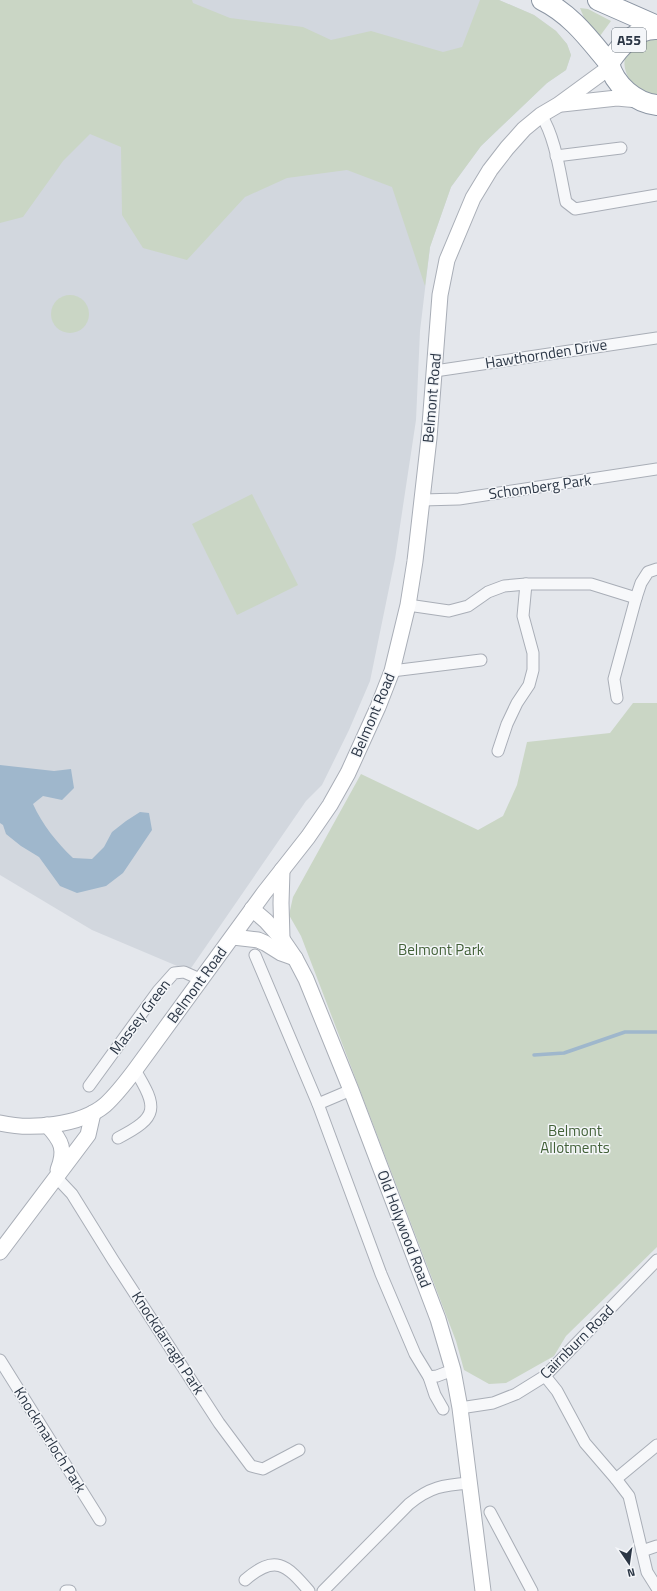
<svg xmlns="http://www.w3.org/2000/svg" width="657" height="1591" font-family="'Titillium Web',sans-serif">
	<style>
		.built { fill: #d2d7de }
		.green { fill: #cad6c5 }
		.water { fill: #9fb7cc }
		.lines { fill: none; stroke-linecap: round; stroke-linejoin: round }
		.stream { stroke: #9fb7cc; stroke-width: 3.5 }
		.street-casing { stroke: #a9aeb7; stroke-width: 13 }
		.secondary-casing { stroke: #a9aeb7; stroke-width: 17 }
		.highway-casing { stroke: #8b95a3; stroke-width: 22 }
		.street { stroke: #f7f8fa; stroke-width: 11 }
		.secondary { stroke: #fff; stroke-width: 15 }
		.highway { stroke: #fff; stroke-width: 20 }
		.labels { text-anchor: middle; stroke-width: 3; stroke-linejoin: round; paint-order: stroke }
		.shield { fill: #f4f6f9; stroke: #67707b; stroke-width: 1 }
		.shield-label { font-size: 14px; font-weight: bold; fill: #2b3645 }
		.street-label { font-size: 15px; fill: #2b3645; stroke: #f4f6f9 }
		.park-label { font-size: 15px; fill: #426138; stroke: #f4f6f9 }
	</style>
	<rect width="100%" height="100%" fill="#e4e7ec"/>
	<!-- built -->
	<path class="built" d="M0,0h499l35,15 22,16 11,13 4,11 -5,15 -19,13 -66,63 -30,41 -21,60 -10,84 -4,89 -21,139 -25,122 -21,49 -27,55 -16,16 -117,170 -97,-41 -92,-55z"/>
	<!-- green -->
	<g class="green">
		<path d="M0,0h192l1,3 37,15 73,9 28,13 40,-9 72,21 19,-5 18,-47h19l35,15 22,16 11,13 4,11 -5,15 -19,13 -66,63 -30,41 -21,60 -5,39 -33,-99 -45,-17 -60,8 -42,19 -58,63 -44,-12 -21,-33 -1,-68 -31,-13 -27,27 -40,56 -23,6z"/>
		<path d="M580,8l8,1 23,12 -14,19c-5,-12 -13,-20 -17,-32z"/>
		<path d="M657,36v62c-6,-2 -14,-5 -20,-9 -4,-2 -7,-8 -9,-12 -12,-26 9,-34 29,-41z"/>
		<circle cx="70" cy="314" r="19"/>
		<path d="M252,494l46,91 -61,30 -45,-91z"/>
		<path d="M633,703h24v544l-91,89 -12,20 -48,27 -17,1 -25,-14 -8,-29 -155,-405 -12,-21 4,-18 68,-123 117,56 25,-14 14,-31 10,-43 83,-9z"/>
	</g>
	<!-- water -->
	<path class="water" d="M0,765l54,6 17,-2 3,19 -12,12 -19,-4 -10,8c9,20 24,39 40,54l19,1 12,-12 8,-15 14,-11 14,-9 9,1 3,17 -29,43 -17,13 -29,7 -17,-7 -21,-29 -18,-11 -15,-12 -3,-9 -3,-2z"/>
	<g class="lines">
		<!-- stream -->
		<path class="stream" d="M534,1055l30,-2 61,-21h32"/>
		<!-- street casing -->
		<g class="street-casing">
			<g id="street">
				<path d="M541,115c15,23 19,60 25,87l9,7 82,-14"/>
				<path d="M556,156l65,-8"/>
				<path d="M435,371l222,-33"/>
				<path d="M422,500l37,-1 198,-30"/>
				<path d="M408,605l41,6 19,-5 20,-14 16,-6 22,-2h65l45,14"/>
				<path d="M392,671l89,-11"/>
				<path d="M617,698l-3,-19 22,-81 5,-15 7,-11 9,-3"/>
				<path d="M498,751l9,-27 10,-21 12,-18 4,-15v-17l-10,-37 3,-32"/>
				<path d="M255,955l63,149 63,170 34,80 14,23 6,18 8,14"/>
				<path d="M89,1086l69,-95 16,-18 10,-1 18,8"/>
				<path d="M318,1104l33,-14"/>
				<path d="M118,1138c41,-21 40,-30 17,-68"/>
				<path d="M56,1177l16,17 41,66 106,163 32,43 12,3 36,-19"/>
				<path d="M0,1360l100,160"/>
				<path d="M545,1376l12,15 28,52 31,36 13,17 18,76 10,16"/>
				<path d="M429,1377l8,-1 16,-6"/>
				<path d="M460,1408l33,-5 23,-9 29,-18 112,-116"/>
				<path d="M616,1479l41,-34"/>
				<path d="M490,1512l42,79"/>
				<path d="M642,1551l15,-5"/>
				<path d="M245,1580c30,-26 41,-16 64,11"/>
				<path d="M66,1591h4"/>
				<path d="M323,1591l86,-87c21,-17 34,-19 60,-21"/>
			</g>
		</g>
		<!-- secondary casing -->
		<g class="secondary-casing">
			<g id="secondary">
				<path d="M562,104l55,-6 21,2"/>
				<path d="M282,870l-1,33 1,36"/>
				<path d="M252,909l14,12 16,18 13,19 11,21 45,111 87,229 15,51 7,38 23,183"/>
				<path d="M233,937l25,3 7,3 16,10 14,5"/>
				<path d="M0,1123c30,7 80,3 105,-18 11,-10 21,-23 30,-35l129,-177 44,-56 22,-32 18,-32 30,-66 14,-36 16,-66 7,-44 14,-123 11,-143 7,-35 26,-62 17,-28 17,-22 17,-19 17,-14 17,-10 52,-38"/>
				<path d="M47,1125c15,16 19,25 11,45"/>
				<path d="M0,1252l88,-117 5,-22"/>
			</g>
		</g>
		<!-- highway casing -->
		<g class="highway-casing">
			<g id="highway">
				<path d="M542,0c29,14 47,39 67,63"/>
				<path d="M598,0l59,26"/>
				<path d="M657,29c-21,-1 -38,18 -48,34 5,22 27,40 48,42"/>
			</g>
		</g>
		<!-- street -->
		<use href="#street" class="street"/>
		<!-- secondary -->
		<use href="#secondary" class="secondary"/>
		<!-- highway -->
		<use href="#highway" class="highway"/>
	</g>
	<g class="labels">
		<!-- shield labels -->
		<rect class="shield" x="612" y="28" width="34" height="24" rx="3"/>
		<g class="shield-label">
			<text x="629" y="45">A55</text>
		</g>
		<!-- street labels -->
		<g class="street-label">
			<text transform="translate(546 354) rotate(-9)" y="5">Hawthornden Drive</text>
			<text transform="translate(432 398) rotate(-85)" y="5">Belmont Road</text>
			<text transform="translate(540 487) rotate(-8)" y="5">Schomberg Park</text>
			<text transform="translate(373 715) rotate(-67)" y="5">Belmont Road</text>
			<text transform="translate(197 985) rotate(-54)" y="5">Belmont Road</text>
			<text transform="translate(140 1017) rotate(-53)" y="5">Massey Green</text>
			<text transform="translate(404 1229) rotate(69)" y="5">Old Holywood Road</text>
			<text transform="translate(577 1342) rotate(-45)" y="5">Cairnburn Road</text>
			<text transform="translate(168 1343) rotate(57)" y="5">Knockdarragh Park</text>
			<text transform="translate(50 1440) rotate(58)" y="5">Knockmarloch Park</text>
		</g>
		<!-- park labels -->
		<g class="park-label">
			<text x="441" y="955">Belmont Park</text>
			<text x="575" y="1136">Belmont<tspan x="575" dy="17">Allotments</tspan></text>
		</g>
	</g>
	<!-- north arrow -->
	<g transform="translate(629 1563) rotate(167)" stroke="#f4f6f9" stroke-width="3" paint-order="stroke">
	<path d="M0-3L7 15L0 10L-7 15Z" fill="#2b3645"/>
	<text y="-6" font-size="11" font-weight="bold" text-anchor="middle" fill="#2b3645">N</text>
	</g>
</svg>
